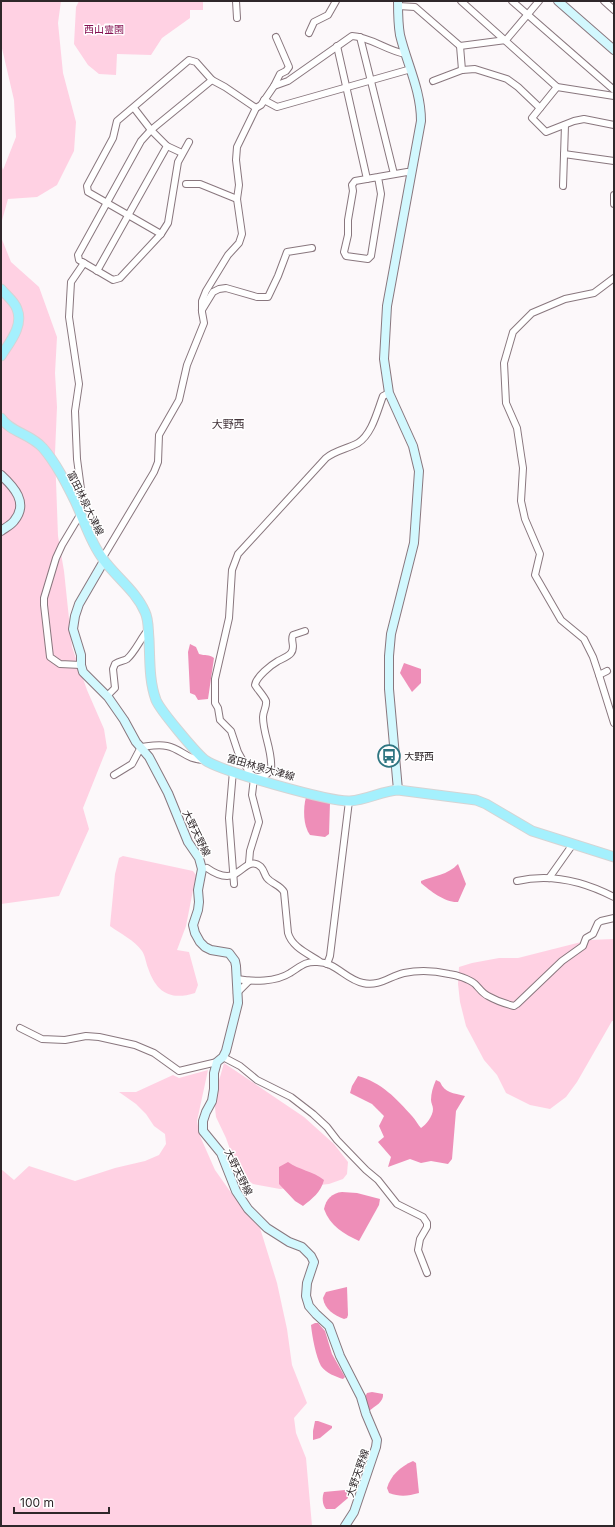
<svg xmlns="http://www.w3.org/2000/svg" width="615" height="1527" font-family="Inter,'Noto Sans JP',sans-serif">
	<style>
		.green { fill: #ffd1e3 }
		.water { fill: #ee8eb8 }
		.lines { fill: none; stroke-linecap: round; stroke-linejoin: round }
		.street-casing { stroke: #89777e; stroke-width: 8 }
		.secondary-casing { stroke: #89777e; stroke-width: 10 }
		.primary-casing { stroke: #d5d4d4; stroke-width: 11 }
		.street { stroke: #fff; stroke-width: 6 }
		.secondary { stroke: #d2f8fe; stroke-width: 8 }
		.primary { stroke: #a4f0fd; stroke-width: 9 }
		.labels { text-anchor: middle; stroke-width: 3; stroke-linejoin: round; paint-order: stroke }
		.park-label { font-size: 10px; fill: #841152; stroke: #fff }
		.street-label { font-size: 10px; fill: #2f272a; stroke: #fff }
		.poi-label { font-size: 10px; fill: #2f272a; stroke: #fff; text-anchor: start }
		.neighbourhood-label { font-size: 11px; fill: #423339; stroke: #fff }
	</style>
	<rect width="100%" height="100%" fill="#fcf8fa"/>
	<!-- green -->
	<g class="green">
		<path d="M1,1h60l-3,22 5,50 13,49 -2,29 -17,34 -20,12 -29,2 -7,25v-61l2,7 13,-33 -2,-37 -13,-56z"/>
		<path d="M79,1h124v9h-13v8l-28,20 -11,17 -34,-1 -1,21 -17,-1 -11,-9 -14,-21 2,-37z"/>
		<path d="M1,237l10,25 28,25 18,50 -2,36 2,34 -2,46 3,83 6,35 8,76 15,43 17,39 3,19 -24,60 6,21 -30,67 -58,8z"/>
		<path d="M123,856l70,15 3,4 -10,51 -9,24 12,2 9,33 -3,8c-25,8 -39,-1 -47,-25 -2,-5 -3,-13 -6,-17 -8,-11 -21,-17 -32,-25l5,-52 4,-16z"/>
		<path d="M614,939v82h-2l-35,61 -11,15 -16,12 -20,-4 -24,-12 -9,-18 -13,-15 -18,-34 -6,-24 -2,-18 1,-17 13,-4 27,-5h19l71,-18z"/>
		<path d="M224,1063l80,54 30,27 14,18 -1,12 -4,5 -14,5 -49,5 -27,-5 -15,-12 -12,-34 -10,-21 -2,-19z"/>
		<path d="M208,1070l-11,51 3,15 15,34 17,24 28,34 17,55 10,46 5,36 15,38 -13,15 2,15 10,25 6,68h-311v-357l13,11 15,-14 46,15 40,-13 30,-7 14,-6 7,-11 -1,-10 -11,-8 -8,-12 -10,-10 -17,-12h17l37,-17 6,3z"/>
	</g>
	<!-- water -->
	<g class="water">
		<path d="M190,644l6,3 3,7c6,2 10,0 15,4l-6,41 -10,1 -3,-5 -5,-2 -2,-41z"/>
		<path d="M404,663l17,6v14l-9,9 -12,-19z"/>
		<path d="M306,797l24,5 -1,32 -4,3 -15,-2c-7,-9 -7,-27 -4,-38z"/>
		<path d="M458,864l8,20 -8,18c-12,1 -28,-11 -37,-19v-2c12,-5 27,-6 37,-17z"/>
		<path d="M358,1076c23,6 39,23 54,40 4,4 6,9 9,12 5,-3 12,-12 12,-19 0,-3 -2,-6 -2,-9 0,-7 2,-13 5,-20l4,2c5,11 13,11 25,14l-9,15 -4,48 -4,5 -17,-3 -10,2 -11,-4 -22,8 3,-10 -13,-15 6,-5 -5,-11 5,-10 -12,-12 -22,-11 2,-7z"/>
		<path d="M288,1162c11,8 25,9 36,18 -3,12 -12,19 -21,26l-8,-5 -16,-17v-17z"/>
		<path d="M342,1192l15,1 23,6 -1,6 -20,36c-15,-7 -29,-15 -35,-32 2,-10 8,-16 18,-17z"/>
		<path d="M347,1287l1,28 -1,3 -3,1c-10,-4 -19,-9 -21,-21l3,-6z"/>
		<path d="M315,1323h3l7,8 7,23 13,23 -2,2c-7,-2 -17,-6 -22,-13 -5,-9 -9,-30 -10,-41z"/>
		<path d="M372,1392l11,2c1,8 -8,12 -14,17l-1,-1 -3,-13 2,-4z"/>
		<path d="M315,1421h3l14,5v2l-12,10 -7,2v-9z"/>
		<path d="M413,1461l3,2 3,30c-11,3 -19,4 -30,0l-2,-5c4,-13 13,-21 26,-27z"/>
		<path d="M345,1490l3,4v4l-13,11h-9c-4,-4 -4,-13 -2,-17z"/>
	</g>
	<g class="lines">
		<!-- street casing -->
		<g class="street-casing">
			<g id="street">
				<path d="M236,1l1,17"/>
				<path d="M461,1l96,86 57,9"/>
				<path d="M512,1l102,89"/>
				<path d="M604,1l10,9"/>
				<path d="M398,6l17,1 45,39 2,24"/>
				<path d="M309,33l5,-11 14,-7 8,-14"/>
				<path d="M360,37l34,137"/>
				<path d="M337,46l30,133"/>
				<path d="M460,46l46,-6 33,-39"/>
				<path d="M433,81l29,-11 13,-1 32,10 11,8 22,21"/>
				<path d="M274,86l6,-12 6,-3 3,-4 -13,-30"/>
				<path d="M557,87l-25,31 14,14 28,-11 10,-2 30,6"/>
				<path d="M264,100l13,7 134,-38"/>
				<path d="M134,108l17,22 16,16 15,7"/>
				<path d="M189,142l-11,20 -10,61 -7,11 -41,44 -7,2 -34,-20 -1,-5 63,-114 10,-11 61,-50 13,7 31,21"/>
				<path d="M564,154l50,7"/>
				<path d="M378,177l3,17 -10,62 -3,3 -22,-3 -2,-4 4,-17v-15l5,-29 -1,-6 3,-4 52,-9 5,1"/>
				<path d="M186,184h14l37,15"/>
				<path d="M563,186l2,-61"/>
				<path d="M614,195v9"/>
				<path d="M161,234l-73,-42 -1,-6 26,-48 4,-17 72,-61 7,2 16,18"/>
				<path d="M97,271l70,-125"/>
				<path d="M202,310l11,-18 6,-3 7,-1 31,9h11l10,-21 9,-24 25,-4"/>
				<path d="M102,559l52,-87 4,-10 1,-27 20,-35 8,-35 17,-42 -2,-11v-11l4,-10 22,-36 11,-12 3,-9 -5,-35 2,-14 -3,-25 1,-13 19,-39 5,-3 13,-19 14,-5 64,-45c19,1 35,15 54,18"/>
				<path d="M81,665l-21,-1 -10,-7 -6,-52v-7l12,-40 6,-13 18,-30 1,-26 -4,-30 -2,-48 4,-27 -10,-67 2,-35 13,-19"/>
				<path d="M607,671l-8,4 -6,-18 -9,-18 -23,-19 -26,-45 5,-21 -15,-35 -4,-18 2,-33 -2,-13 -4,-27 -11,-25 -2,-40 9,-31 19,-19 33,-14 29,-6 20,-15"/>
				<path d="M599,675l15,48"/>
				<path d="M107,696l8,-8 -2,-19 2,-5c4,-3 9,-3 12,-5 8,-7 14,-21 21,-29"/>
				<path d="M233,771l-4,47 5,66"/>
				<path d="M114,775l18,-11 9,-17c9,-1 17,-3 26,-1 15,3 19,14 38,14"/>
				<path d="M254,777l-5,-5 -11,-20 -7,-21 -11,-11 -2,-12 -3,-5v-24l14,-61 3,-48 6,-16 88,-96c10,-8 21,-9 32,-15 14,-9 19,-31 25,-47l6,-3"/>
				<path d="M254,778l12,-3 5,-5c2,-19 -8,-35 -8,-53 0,-6 4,-10 3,-16 -2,-5 -8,-11 -11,-16 1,-8 16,-20 23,-24 4,-2 11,-5 13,-8 5,-6 -1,-12 2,-18l12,-4"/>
				<path d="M249,863l1,-12 9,-29 -7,-27 2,-17"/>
				<path d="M207,868c7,5 17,10 26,7 10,-4 17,-18 28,-8 3,3 3,7 6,11 5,6 13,7 17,14l4,41c4,14 19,20 31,28"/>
				<path d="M549,878l24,-34"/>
				<path d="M517,881c34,-8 66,0 97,16"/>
				<path d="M327,964l3,-8 19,-155"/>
				<path d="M237,979c16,3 39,3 53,-6 10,-6 15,-12 27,-11 19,0 29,18 46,21 16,4 27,-7 41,-10 14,-3 32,-2 45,1 8,1 20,5 26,10 4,4 8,10 13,12 7,4 18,8 26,10l3,-2 45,-43 21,-15 3,-8 7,-4 5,-11 3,-2 13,-3"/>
				<path d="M237,993l12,-12"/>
				<path d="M20,1028l22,11 23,1 21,-4 13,1 36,8 19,8 25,18 38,-9"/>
				<path d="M223,1057l17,9 17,14 34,17 22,17 14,13 10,13 29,30 12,10 19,24 26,13 4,6v4l-7,12 -2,11 9,23"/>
			</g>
		</g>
		<!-- secondary casing -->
		<g class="secondary-casing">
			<g id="secondary">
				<path d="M398,1c0,11 0,23 2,34 7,29 21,55 21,86l-34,185 -3,53 5,34 24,53 6,25 -5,72 -23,91 -2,22v33l9,101"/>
				<path d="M558,1l56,49"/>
				<path d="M1,475c13,12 28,28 13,46 -3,4 -9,7 -13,10"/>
				<path d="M104,561l-25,43 -4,12 -2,13 8,26v10l2,7 25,25 16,23 12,22 13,15 19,36 20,49 11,16 3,11 -4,21 1,12 -1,8 -5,15 2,8 5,9 5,5 6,3 18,3 6,8 1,5 2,37 -12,48 -3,6 -6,5 -3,11v16l-2,12 -6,11 -3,9v10l18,22 15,38 12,18 19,19 22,14 13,5 9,9 3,6 -7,21 -1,13 3,10 7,8 13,12 11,30 21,41 5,17 11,26 -1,7 -22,65 -9,14"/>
			</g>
		</g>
		<!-- primary casing -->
		<g class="primary-casing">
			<g id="primary">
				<path d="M1,289c5,6 14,13 16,20 7,17 -8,34 -16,47"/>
				<path d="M1,418c9,14 30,16 42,30 13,15 23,35 32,53 9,19 15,41 28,58 13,18 33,32 42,53 4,8 3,19 4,27 1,21 0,42 7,61 4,10 40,53 49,60 15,11 126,42 145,41 17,-1 32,-10 48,-11l78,10 10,4 46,27 82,26"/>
			</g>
		</g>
		<!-- street -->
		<use href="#street" class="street"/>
		<!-- secondary -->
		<use href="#secondary" class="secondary"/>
		<!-- primary -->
		<use href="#primary" class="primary"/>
	</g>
	<!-- icons -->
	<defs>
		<g id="bus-ring" transform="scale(1.15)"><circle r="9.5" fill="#fff" stroke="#2e7581" stroke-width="1.5"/><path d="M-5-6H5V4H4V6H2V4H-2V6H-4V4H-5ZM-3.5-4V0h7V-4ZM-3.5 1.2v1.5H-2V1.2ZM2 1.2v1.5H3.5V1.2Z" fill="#2e7581"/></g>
	</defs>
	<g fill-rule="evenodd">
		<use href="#bus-ring" x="389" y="756"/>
	</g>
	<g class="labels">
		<!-- park labels -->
		<g class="park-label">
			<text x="104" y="33">西山霊園</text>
		</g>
		<!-- street labels -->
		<g class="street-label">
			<text transform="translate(86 503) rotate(64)" y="4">富田林泉大津線</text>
			<text transform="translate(261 767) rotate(16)" y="4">富田林泉大津線</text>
			<text transform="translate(197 833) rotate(64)" y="4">大野天野線</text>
			<text transform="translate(239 1172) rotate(64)" y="4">大野天野線</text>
			<text transform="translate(357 1473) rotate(-71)" y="4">大野天野線</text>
		</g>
		<!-- poi labels -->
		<g class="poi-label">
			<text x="404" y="760">大野西</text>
		</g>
		<!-- neighbourhood labels -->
		<g class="neighbourhood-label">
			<text x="228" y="428">大野西</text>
		</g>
	</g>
	<!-- border -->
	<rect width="615" height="1527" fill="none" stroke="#2f272a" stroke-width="4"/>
	<!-- scale -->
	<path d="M14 1507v6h95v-6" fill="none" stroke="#2f272a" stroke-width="2"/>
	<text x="20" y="1507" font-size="12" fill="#2f272a" stroke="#ffffff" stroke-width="3" paint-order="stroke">100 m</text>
</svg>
